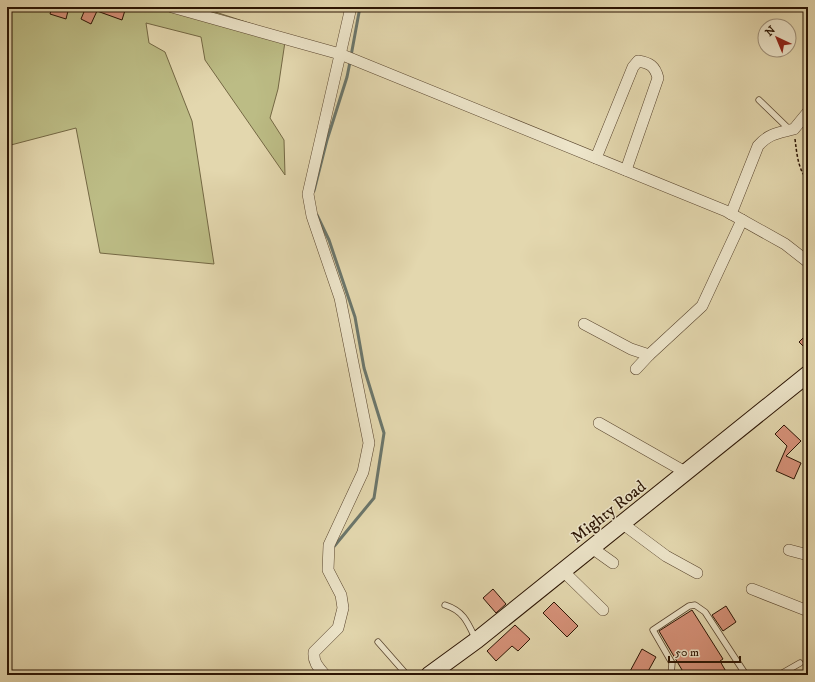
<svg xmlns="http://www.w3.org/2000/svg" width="815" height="682" font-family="'IM FELL DW Pica',serif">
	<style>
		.green { fill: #bcbc85; stroke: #746844 }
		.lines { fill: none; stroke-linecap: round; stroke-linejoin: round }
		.stream { stroke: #6b766b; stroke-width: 3 }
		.building { fill: #d7927a; stroke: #2b1403 }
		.lane-casing { stroke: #59452e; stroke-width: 7 }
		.street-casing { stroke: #59452e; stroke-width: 12 }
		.secondary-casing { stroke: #2b1403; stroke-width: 18 }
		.path { stroke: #2b1403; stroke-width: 1.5; stroke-dasharray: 3 2; stroke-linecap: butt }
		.lane { stroke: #ede5ca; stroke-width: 5.5 }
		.street { stroke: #ede5ca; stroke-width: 11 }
		.secondary { stroke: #ede5ca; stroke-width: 16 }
		.labels { text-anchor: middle; stroke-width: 3; stroke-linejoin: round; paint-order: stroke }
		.street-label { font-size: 17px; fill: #2b1403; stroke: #ede5ca }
	</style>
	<rect width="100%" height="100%" fill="#e3d7ae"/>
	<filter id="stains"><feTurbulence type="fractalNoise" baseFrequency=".005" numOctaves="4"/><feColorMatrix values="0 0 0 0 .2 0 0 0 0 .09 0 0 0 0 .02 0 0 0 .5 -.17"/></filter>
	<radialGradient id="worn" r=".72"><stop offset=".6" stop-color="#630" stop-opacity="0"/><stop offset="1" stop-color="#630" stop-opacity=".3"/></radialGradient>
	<!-- green -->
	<path class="green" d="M7,7h193l86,28 -8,54 -8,29 14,22 1,35 -80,-115 -4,-23 -55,-14 3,20 16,9 27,69 22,143 -114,-11 -24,-125 -69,18z"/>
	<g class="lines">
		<!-- stream -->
		<g class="stream">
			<path d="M351,56l9,-49"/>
			<path d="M314,191l13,-51 20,-63 3,-15"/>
			<path d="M317,215l12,25 26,77 9,51 20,65 -10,65 -42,51"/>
		</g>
	</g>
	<!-- building -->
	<g class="building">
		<path d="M52,7l16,4 -2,8 -16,-5z"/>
		<path d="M86,7h40l-4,13 -25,-9 -6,13 -10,-5z"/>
		<path d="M808,333v18l-9,-9z"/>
		<path d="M784,425l17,16 -15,15 15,7 -7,16 -18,-8 11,-25 -12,-12z"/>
		<path d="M493,589l13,15 -10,9 -13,-15z"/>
		<path d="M554,602l24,24 -11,11 -24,-24z"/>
		<path d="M726,606l10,16 -13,9 -11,-16z"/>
		<path d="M692,610l31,49 -3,2 8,14h-43l-26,-44z"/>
		<path d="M515,625l15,14 -12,12 -6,-5 -16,15 -9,-10z"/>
		<path d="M642,649l14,8 -10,18h-18z"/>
	</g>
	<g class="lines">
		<!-- lane casing -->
		<g class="lane-casing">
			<g id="lane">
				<path d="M759,100l31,30"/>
				<path d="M445,605c19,6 23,18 31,35"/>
				<path d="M378,642l29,33"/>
				<path d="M671,675l1,-12 -19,-33 36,-24 6,-1 10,7 41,63"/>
				<path d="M779,675l21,-12"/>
			</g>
		</g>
		<!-- street casing -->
		<g class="street-casing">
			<g id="street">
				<path d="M172,7l168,47 386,157 59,33 23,18"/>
				<path d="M596,158l37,-91 5,-6c12,2 17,5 20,17l-32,92"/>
				<path d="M731,214l27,-68c11,-13 21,-13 36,-17l14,-17"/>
				<path d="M584,324l47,25 18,6 53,-49 40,-86"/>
				<path d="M636,369l13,-14"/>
				<path d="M599,423l88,50"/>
				<path d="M623,524l43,32 31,17"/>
				<path d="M592,548l21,15"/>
				<path d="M789,550l19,5"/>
				<path d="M563,571l40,39"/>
				<path d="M752,589l56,22"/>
				<path d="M325,675c-7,-8 -12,-13 -11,-23l24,-24 5,-20 -2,-13 -13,-25 1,-25 34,-73 6,-29 -29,-145 -28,-82 -4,-22 43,-187"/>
			</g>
		</g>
		<!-- secondary casing -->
		<g class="secondary-casing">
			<path id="secondary" d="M429,675l48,-35 331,-266"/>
		</g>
		<!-- path -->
		<path class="path" d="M795,139c2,16 3,30 13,42"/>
		<!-- lane -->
		<use href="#lane" class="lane"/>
		<!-- street -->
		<use href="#street" class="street"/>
		<!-- secondary -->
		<use href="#secondary" class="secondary"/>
	</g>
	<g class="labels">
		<!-- street labels -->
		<g class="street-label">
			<text transform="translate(608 511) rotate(-38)" y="6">Mighty Road</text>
		</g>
	</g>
	<!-- margin -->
	<rect width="815" height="682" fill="none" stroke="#e3d7ae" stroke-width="24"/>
	<rect x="8" y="8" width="799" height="666" fill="none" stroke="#2b1403" stroke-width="2"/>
	<rect x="12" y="12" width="791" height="658" fill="none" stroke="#2b1403"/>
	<!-- north arrow -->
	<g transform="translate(777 38) rotate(316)"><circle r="19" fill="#ede5ca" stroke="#9f917a"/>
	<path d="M0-3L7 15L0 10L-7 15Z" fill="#8f2418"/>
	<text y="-6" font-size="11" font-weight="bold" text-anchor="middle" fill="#2b1403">N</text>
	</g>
	<!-- scale -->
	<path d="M669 656v6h71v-6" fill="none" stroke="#2b1403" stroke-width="2"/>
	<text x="675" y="656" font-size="12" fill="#2b1403" stroke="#ede5ca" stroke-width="3" paint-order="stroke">50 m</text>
	<rect width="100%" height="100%" filter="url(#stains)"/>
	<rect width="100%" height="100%" fill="url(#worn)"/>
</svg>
